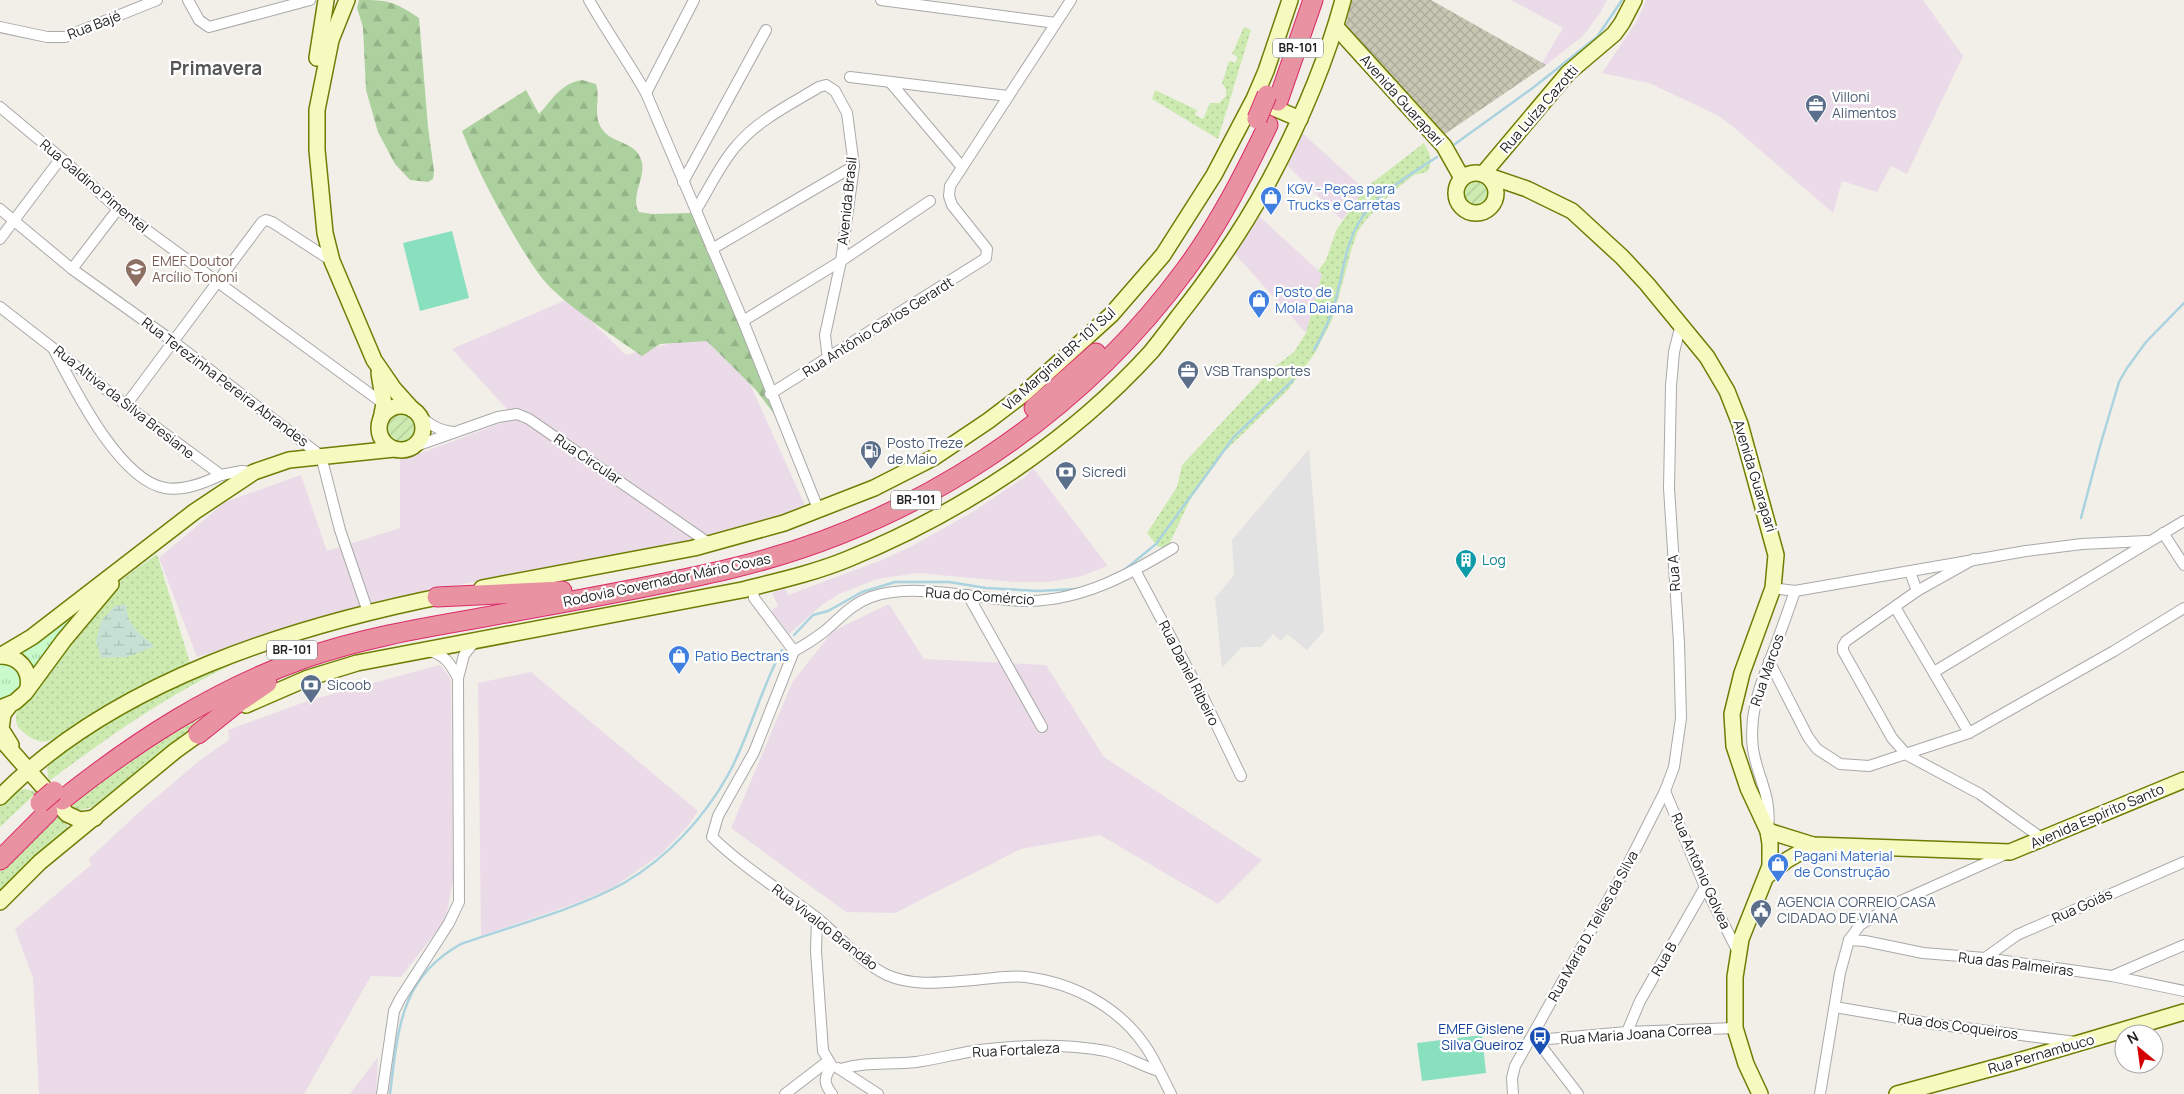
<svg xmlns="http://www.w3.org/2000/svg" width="2184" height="1094" font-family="Manrope,sans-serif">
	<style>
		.industrial { fill: #ebdbe8 }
		.construction { fill: url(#construction-cross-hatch) }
		.grass { fill: url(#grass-dots) }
		.forest { fill: url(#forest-firs) }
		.wetland { fill: url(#wetland-marsh) }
		.park { fill: url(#park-tufts) }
		.garden { fill: url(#garden-furrows) }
		.pitch { fill: #88e0be }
		.parking { fill: #e2e2e2 }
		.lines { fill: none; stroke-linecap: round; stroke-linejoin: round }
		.stream { stroke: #aad3df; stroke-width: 2.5 }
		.street-casing { stroke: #a9a9a9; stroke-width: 12 }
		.secondary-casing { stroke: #707d05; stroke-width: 18 }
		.highway-casing { stroke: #dc2a67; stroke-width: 21 }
		.street { stroke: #fff; stroke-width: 10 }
		.secondary { stroke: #f7fabf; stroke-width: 15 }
		.highway { stroke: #e892a2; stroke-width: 19 }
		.highway-bridge-casing { stroke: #dc2a67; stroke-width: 21; stroke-linecap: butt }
		.highway-bridge { stroke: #e892a2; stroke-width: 19 }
		.labels { text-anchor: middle; stroke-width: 4.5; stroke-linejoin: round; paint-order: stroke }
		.shield { fill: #fff; stroke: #646464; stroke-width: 1 }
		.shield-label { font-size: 12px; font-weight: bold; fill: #222 }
		.street-label { font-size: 14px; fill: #222; stroke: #fff }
		.service-label { font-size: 14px; fill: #4e5e75; stroke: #fff; text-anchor: start }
		.shop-label { font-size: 14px; fill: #366cbe; stroke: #fff; text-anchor: start }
		.education-label { font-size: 14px; fill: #785e54; stroke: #fff; text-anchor: start }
		.culture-label { font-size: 14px; fill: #0d838f; stroke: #fff; text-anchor: start }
		.transit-label { font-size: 14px; fill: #164399; stroke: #fff; text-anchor: end }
		.district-label { font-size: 19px; font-weight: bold; fill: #555; stroke: #fff }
	</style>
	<defs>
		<pattern id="construction-cross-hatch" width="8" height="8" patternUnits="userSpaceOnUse" patternTransform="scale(1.25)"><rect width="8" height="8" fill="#c7c7b4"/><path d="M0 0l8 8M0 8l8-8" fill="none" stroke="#abab9a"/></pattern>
		<pattern id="grass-dots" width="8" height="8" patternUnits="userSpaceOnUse" patternTransform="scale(1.25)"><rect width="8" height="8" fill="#cdebb0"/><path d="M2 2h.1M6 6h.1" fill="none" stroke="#b0c997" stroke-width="1.8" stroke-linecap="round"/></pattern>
		<pattern id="forest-firs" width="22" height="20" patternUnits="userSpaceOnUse" patternTransform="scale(1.25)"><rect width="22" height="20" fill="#add19e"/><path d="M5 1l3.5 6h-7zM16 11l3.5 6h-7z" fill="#95b388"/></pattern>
		<pattern id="wetland-marsh" width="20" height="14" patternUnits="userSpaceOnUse" patternTransform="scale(1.25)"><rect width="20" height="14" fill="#c6e0d4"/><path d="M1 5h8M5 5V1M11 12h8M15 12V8" fill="none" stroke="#aac0b6"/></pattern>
		<pattern id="park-tufts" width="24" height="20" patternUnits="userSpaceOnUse" patternTransform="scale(1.25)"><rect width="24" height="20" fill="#c8facc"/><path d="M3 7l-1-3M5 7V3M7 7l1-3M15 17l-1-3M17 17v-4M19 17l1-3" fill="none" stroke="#acd6af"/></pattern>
		<pattern id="garden-furrows" width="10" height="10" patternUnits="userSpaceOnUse" patternTransform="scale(1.25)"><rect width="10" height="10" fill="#cdebb0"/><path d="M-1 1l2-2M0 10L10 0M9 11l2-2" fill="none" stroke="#b0c997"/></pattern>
	</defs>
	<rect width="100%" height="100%" fill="#f2efe9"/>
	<!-- industrial -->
	<g class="industrial">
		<path d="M1511,0h96l-7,13 -17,23 -37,29 -4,-2 21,-35z"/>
		<path d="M1646,0h277l40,56 -56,118 -16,-8 -14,26 -35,-11 -9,32 -102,-88 -14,-10 -68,-32 -47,-10 36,-54z"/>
		<path d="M1300,131l64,58 -22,31 -55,-55z"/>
		<path d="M1259,216l63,58 -16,59 -71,-79z"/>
		<path d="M568,299l58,56 99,-26 84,185 -118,26 -306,59 -188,58 -38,-99 66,-56 76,-27 26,76 73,-23v-73l21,-2 94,-35 -63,-69z"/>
		<path d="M1033,468l75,98 -29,11 -31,5h-34l-96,-9 -41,6 -38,15 -17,11 -33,29 -18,-23 7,-5 -6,-13 13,-5 3,7 94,-35 30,-14 59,-33 55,-37z"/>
		<path d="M889,604l35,55 122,6 58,92 158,103 -44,44 -118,-69 -79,14 -126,64 -49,-1 -115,-84 62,-147 40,-50z"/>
		<path d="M440,665l10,13 1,9 2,193 -5,28 -4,13 -8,11 -35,45 -30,-1 -67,118h-265l-6,-116 -18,-49 76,-64 -2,-6 49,-46 62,-53 29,-20 -1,-10 82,-30z"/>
		<path d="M531,672l167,139 -11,16 -26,27 -47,33 -35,15 -98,34 -3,-253z"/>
		<path d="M378,1057l-2,37h-26z"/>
	</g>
	<!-- construction -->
	<path class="construction" d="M1351,0h80l115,65 -104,71 -97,-107z"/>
	<!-- grass -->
	<g class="grass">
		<path d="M1244,27l7,3 -33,109 -66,-40 3,-9 42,20 -2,5 8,4 7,-16h9l7,-7v-7l-4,-6 7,-22 6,2 3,-6 -6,-3z"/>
		<path d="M1424,143c6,11 10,18 3,29l-13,3 -24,19 -25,27 -7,10 -6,17 -19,70 -18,35 -27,37 -63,61 -35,49 -23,49 -10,-3 -10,-13 30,-46 5,-22 89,-95 23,-18 12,-19 16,-59 -4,-3 8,-11 10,-29 28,-42z"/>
		<path d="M157,554l33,109c-21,12 -42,19 -63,30 -25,12 -53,41 -79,48 -10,2 -18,-3 -25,-9 -10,-8 -8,-17 -4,-27l99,-123z"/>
		<path d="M398,612c-50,13 -101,25 -149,45 -72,31 -138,78 -200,124l-2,-12 6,-12 94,-61 163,-64z"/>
		<path d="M222,703l-123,102 -17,5 -13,-3c46,-41 100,-73 153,-104z"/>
		<path d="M25,789l12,3 -37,35v-21l16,-15z"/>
		<path d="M59,815l8,9 1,6 -68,64v-23l15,-17z"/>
	</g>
	<!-- forest -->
	<g class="forest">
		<path d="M359,0c30,0 34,1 60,18l9,109 6,44 -1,8 -5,3 -18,-2 -15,-16 -17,-32 -12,-42 -3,-63 -6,-19z"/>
		<path d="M582,80l14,4c5,16 -4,30 6,45 11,16 36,12 40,34 3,16 -12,34 -3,49l13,2 39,-1 40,87 46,118 -21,-28 -49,-49 -47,3 -18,12c-30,-21 -62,-41 -89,-66 -13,-12 -23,-29 -32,-43 -23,-38 -43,-75 -59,-116l64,-41 13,24c13,-14 22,-31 43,-34z"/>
	</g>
	<!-- wetland -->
	<path class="wetland" d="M126,604c1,22 13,29 29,42l-27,11 -27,1 -5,-17 5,-20 14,-15z"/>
	<!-- park -->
	<g class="park">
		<path d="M91,596l-59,79 -17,-22z"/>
		<path d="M0,661l21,9 1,20 -22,13z"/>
	</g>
	<!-- garden -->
	<g class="garden">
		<circle cx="1476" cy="193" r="14"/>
		<circle cx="401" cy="428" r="15"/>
	</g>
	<!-- pitch -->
	<g class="pitch">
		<path d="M452,231l17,67 -49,13 -17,-68z"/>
		<path d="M1482,1035l4,38 -64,8 -5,-38z"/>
	</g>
	<!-- parking -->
	<path class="parking" d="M1309,449l15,182 -17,19 -20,-16 -6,7 -8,-7 -12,13h-19l-20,21 -7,-70 19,-23 -2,-35z"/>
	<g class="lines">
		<!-- stream -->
		<g class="stream">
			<path d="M1455,144l79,-57 63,-50 25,-37"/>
			<path d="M1314,350c7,-12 13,-25 18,-38 10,-29 11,-61 26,-88 16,-29 52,-49 79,-67"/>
			<path d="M2081,518l19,-72 19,-64 8,-14 19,-26 38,-39"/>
			<path d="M1123,571l33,-27 77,-106 60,-58"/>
			<path d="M794,635l19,-20 15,-4 34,-19 33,-10h54l37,6 52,3 38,-2"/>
			<path d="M390,1094c8,-62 9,-116 71,-150 51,-18 116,-35 163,-61 43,-25 80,-65 104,-108 22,-40 32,-85 54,-125"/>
		</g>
		<!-- street casing -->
		<g class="street-casing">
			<g id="street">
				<path d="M188,0l11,20 10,7 101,-27"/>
				<path d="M589,0c18,32 39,61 57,93l97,228 76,190"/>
				<path d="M881,0l175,23"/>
				<path d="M0,27l47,10h18l92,-37"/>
				<path d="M850,77l158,19"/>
				<path d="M890,82l72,85"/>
				<path d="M646,93l48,-93"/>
				<path d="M0,107l61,51 57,51 266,195"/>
				<path d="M683,182l83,-152"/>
				<path d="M0,209l72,60 102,73 147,114 19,74 28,82"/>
				<path d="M696,210c13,-21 24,-46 41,-65 21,-25 54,-41 82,-58l7,-2 9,6 12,22 7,53 -13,95 -16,74 3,24"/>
				<path d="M0,239l61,-81"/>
				<path d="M712,249l142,-83"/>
				<path d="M72,269l46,-60"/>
				<path d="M0,307l126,98 95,70 21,-4 11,1"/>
				<path d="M743,321l98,-60 89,-60"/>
				<path d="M54,350c20,38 65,130 111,138 19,3 39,-5 56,-13"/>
				<path d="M770,394l216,-136 1,-9 -35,-44 -3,-9 1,-10 121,-186"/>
				<path d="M126,405l136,-183 4,-2 6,2 60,39"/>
				<path d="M419,415c11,10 19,15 34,17"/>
				<path d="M413,447l85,-30 19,-3 12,5 181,125"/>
				<path d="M2163,533l21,32"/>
				<path d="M1974,559l-57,32 -71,50 -3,5v5l49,87 15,17 73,39 63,45"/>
				<path d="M1135,570l70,131 36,75"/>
				<path d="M1910,572l7,19"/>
				<path d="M753,588l1,10 40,53"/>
				<path d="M1773,588l22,3 231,-40 56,-7 65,-3"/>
				<path d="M968,595l74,132"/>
				<path d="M1895,607l74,126"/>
				<path d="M429,651c16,3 22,14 29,27"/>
				<path d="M794,651l-40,101 -36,64 -6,21c32,31 70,54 105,81 22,18 45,45 70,57 27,12 58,7 86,5 17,-1 36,-5 53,-3 48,6 93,30 120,70 10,15 17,32 25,47"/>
				<path d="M794,651c11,-6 22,-13 32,-21 15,-13 26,-26 45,-33 45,-16 110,4 158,4 54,-1 99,-26 144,-53"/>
				<path d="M1769,661l39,76 9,12 23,15 29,2 100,-33 145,-82 70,-43"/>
				<path d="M1934,672l250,-151"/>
				<path d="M1665,791l40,96 32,63"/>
				<path d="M1768,830c4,-35 -10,-50 -15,-81 -4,-33 5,-59 17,-89 9,-23 17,-46 25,-69"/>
				<path d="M817,918l-1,33 7,100 9,15"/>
				<path d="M1849,940l16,1 58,12 62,5 127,18 72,15"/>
				<path d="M1985,958l32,-23 167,-73"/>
				<path d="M2112,976l72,-31"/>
				<path d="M1835,1007l99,17 142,18"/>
				<path d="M1627,1032l13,-31 65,-114"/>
				<path d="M1535,1038l43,56"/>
				<path d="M1537,1040l90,-8 108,-4"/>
				<path d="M838,1068l40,26"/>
				<path d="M841,1069c25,-8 49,-4 75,-7 22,-3 42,-9 64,-12 40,-5 86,-6 126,1 19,4 35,15 53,20"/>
				<path d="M382,1094l12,-83 6,-12 49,-76 10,-21 -1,-224 6,-23 11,-14"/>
				<path d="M785,1094l43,-33"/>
				<path d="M832,1094c-9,-11 -8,-17 0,-28"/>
				<path d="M1513,1094l-1,-16 3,-12 111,-198 39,-77 9,-24 7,-49 -2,-75 -10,-155 2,-102 3,-34 7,-28"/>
				<path d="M1820,1094l20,-121 9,-33 11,-15 34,-21 112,-50"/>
			</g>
		</g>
		<!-- secondary casing -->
		<g class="secondary-casing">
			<g id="secondary">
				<path d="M347,0l-16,40 -14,70v40l8,83 7,28 42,99 20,29 18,20"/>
				<path d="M1634,0l-12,23 -8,11 -46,39 -85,101 44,15 45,22 50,46 25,27 60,73 20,34 13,33 36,131 -3,33 -31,85 -10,41 2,32 14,42 20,43 2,13v22l-29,73 -6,38v51l11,36 14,30"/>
				<path d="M1336,27l108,119 18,32"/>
				<path d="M317,58l9,-58"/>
				<path d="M1262,103l38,16"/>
				<circle cx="1476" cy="193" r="20"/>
				<path d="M379,373l5,31 -3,15"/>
				<circle cx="401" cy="428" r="22"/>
				<path d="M482,588l212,-40 90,-25 90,-35 59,-30 55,-37 37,-28 86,-78 52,-60 51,-80 40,-76 12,-28 24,-71"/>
				<path d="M0,656l32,-19 162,-125 60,-40 35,-12 105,-11"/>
				<path d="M1,656c18,0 30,14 27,32"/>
				<path d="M10,705l-7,9 -2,15 10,16"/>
				<path d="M246,705l62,-27 49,-15 385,-73c36,-9 72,-17 106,-31 113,-46 221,-117 303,-207 9,-11 18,-23 27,-35 34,-43 65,-88 91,-136 31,-58 57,-118 74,-181"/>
				<path d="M0,708l15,-6 10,-9 39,-53 47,-56"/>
				<path d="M0,738l67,76 13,6 15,-2"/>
				<path d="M0,797c114,-116 292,-171 448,-202"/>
				<path d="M1768,831l45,14 197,7 174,-72"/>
				<path d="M1768,875l19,-15 26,-15"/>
				<path d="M0,902l40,-40 135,-111 32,-23"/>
				<path d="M1897,1094l118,-32 169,-50"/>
			</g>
		</g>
		<!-- highway casing -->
		<g class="highway-casing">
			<g id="highway">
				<path d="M1278,101l35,-101"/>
				<path d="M1034,408l62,-55"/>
				<path d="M437,597l125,-6"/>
				<path d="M198,734l35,-28 34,-23"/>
				<path d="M62,800c74,-59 153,-110 243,-142 55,-19 111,-29 169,-39 85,-16 171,-30 255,-50 182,-43 346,-149 457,-300 33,-45 58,-94 82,-144"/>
				<path d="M0,860l48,-48"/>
			</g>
		</g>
		<!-- street -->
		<use href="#street" class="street"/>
		<!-- secondary -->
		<use href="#secondary" class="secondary"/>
		<!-- highway -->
		<use href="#highway" class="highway"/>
		<!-- highway-bridge casing -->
		<g class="highway-bridge-casing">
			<g id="highway-bridge">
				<path d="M1257,119l10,-24"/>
				<path d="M40,803l14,-12"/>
			</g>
		</g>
		<!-- highway-bridge -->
		<use href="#highway-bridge" class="highway-bridge"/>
	</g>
	<!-- icons -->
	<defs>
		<g id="office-pin" transform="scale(1.125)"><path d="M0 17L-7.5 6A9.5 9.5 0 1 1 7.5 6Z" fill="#5c6f8a" stroke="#fff"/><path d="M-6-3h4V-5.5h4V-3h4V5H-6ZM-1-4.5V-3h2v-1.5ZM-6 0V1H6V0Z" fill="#fff"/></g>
		<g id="shop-pin" transform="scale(1.125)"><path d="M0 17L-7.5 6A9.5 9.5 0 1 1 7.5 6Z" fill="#3f7fe0" stroke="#fff"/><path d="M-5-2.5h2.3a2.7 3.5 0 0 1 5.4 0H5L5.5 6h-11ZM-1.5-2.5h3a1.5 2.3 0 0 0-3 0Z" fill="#fff"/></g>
		<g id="school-pin" transform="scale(1.125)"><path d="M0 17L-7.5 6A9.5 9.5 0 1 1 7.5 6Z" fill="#8d6e63" stroke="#fff"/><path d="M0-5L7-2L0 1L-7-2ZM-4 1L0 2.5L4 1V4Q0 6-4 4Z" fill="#fff"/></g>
		<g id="fuel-pin" transform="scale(1.125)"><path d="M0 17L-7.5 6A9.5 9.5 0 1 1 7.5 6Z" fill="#5c6f8a" stroke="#fff"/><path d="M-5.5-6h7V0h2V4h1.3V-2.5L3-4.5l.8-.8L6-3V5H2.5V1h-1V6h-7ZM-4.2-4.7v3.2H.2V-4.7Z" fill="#fff"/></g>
		<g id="bank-pin" transform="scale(1.125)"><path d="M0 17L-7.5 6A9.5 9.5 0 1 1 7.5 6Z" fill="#5c6f8a" stroke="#fff"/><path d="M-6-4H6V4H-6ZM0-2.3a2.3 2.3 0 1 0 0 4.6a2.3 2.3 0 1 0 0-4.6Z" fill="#fff"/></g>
		<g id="building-pin" transform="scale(1.125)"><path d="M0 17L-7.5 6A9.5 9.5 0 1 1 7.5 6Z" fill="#0f9aa8" stroke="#fff"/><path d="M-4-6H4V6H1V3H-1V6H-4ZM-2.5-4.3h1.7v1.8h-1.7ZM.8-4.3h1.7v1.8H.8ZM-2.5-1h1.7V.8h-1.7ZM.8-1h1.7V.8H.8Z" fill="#fff"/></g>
		<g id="civic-pin" transform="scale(1.125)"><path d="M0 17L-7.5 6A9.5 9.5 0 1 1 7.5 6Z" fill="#5c6f8a" stroke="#fff"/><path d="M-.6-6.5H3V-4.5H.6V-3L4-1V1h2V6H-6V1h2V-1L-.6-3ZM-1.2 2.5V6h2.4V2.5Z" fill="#fff"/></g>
		<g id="bus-pin" transform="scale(1.125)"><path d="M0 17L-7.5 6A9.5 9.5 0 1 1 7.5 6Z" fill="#1a4fb4" stroke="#fff"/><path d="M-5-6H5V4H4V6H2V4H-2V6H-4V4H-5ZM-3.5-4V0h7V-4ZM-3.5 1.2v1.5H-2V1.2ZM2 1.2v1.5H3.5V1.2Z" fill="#fff"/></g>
	</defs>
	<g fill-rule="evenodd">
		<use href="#office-pin" x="1816" y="105"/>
		<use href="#shop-pin" x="1271" y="197"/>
		<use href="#school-pin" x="136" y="269"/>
		<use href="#shop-pin" x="1259" y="300"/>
		<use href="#office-pin" x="1188" y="371"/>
		<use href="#fuel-pin" x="871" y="451"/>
		<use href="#bank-pin" x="1066" y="472"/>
		<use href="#building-pin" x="1466" y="560"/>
		<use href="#shop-pin" x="679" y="656"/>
		<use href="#bank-pin" x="311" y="685"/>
		<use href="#shop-pin" x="1778" y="864"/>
		<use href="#civic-pin" x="1761" y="910"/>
		<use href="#bus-pin" x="1540" y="1037"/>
	</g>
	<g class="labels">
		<!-- shield labels -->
		<g class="shield">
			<rect x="1273" y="38.5" width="50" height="19" rx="4"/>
			<rect x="891" y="490.5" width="50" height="19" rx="4"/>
			<rect x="267" y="640.5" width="50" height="19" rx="4"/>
		</g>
		<g class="shield-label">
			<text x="1298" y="52">BR-101</text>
			<text x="916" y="504">BR-101</text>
			<text x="292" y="654">BR-101</text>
		</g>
		<!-- street labels -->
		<g class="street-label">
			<text transform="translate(94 25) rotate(-21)" y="5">Rua Bajé</text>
			<text transform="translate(1402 100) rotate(48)" y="5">Avenida Guarapari</text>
			<text transform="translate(1539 109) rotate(-49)" y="5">Rua Luíza Cazotti</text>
			<text transform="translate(94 186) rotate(40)" y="5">Rua Galdino Pimentel</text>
			<text transform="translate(847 201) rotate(-84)" y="5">Avenida Brasil</text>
			<text transform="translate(878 327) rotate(-32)" y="5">Rua Antônio Carlos Gerardt</text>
			<text transform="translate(1059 359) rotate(-42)" y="5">Via Marginal BR-101 Sul</text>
			<text transform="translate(225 382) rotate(37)" y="5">Rua Terezinha Pereira Abrandes</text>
			<text transform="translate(124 402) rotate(38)" y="5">Rua Altiva da Silva Bresiane</text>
			<text transform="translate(588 459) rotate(34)" y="5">Rua Circular</text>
			<text transform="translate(1755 476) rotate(73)" y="5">Avenida Guarapari</text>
			<text transform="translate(1674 573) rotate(-94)" y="5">Rua A</text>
			<text transform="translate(667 580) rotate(-12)" y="5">Rodovia Governador Mário Covas</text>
			<text transform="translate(980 596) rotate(4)" y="5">Rua do Comércio</text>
			<text transform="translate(1767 670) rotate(-71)" y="5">Rua Marcos</text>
			<text transform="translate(1189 673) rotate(63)" y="5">Rua Daniel Ribeiro</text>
			<text transform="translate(2097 816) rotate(-23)" y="5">Avenida Espírito Santo</text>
			<text transform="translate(1701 871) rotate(66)" y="5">Rua Antônio Golvea</text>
			<text transform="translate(2082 906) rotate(-24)" y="5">Rua Goiás</text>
			<text transform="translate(1593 926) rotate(-61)" y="5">Rua Maria D. Telles da Silva</text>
			<text transform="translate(825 927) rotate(38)" y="5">Rua Vivaldo Brandão</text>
			<text transform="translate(1664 959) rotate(-60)" y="5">Rua B</text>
			<text transform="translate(2016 964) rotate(7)" y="5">Rua das Palmeiras</text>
			<text transform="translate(1958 1026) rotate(8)" y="5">Rua dos Coqueiros</text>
			<text transform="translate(1636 1034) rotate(-4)" y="5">Rua Maria Joana Correa</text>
			<text transform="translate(1016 1050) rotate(-3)" y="5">Rua Fortaleza</text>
			<text transform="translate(2041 1054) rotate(-16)" y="5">Rua Pernambuco</text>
		</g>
		<!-- service labels -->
		<g class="service-label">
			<text x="1832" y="102">Villoni<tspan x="1832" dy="16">Alimentos</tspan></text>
			<text x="1204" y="376">VSB Transportes</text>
			<text x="887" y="448">Posto Treze<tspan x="887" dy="16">de Maio</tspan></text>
			<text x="1082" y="477">Sicredi</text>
			<text x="327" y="690">Sicoob</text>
			<text x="1777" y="907">AGENCIA CORREIO CASA<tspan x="1777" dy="16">CIDADAO DE VIANA</tspan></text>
		</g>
		<!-- shop labels -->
		<g class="shop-label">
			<text x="1287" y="194">KGV - Peças para<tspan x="1287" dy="16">Trucks e Carretas</tspan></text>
			<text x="1275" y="297">Posto de<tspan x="1275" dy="16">Mola Daiana</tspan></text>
			<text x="695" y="661">Patio Bectrans</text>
			<text x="1794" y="861">Pagani Material<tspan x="1794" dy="16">de Construção</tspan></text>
		</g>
		<!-- education labels -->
		<g class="education-label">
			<text x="152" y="266">EMEF Doutor<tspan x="152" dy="16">Arcílio Tononi</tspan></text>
		</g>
		<!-- culture labels -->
		<g class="culture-label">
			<text x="1482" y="565">Log</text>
		</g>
		<!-- transit labels -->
		<g class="transit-label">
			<text x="1524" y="1034">EMEF Gislene<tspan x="1524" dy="16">Silva Queiroz</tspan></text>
		</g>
		<!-- district labels -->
		<g class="district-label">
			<text x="216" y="75">Primavera</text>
		</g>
	</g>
	<!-- north arrow -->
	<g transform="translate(2139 1049) rotate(331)"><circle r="24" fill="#ffffff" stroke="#a7a7a7"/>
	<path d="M0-4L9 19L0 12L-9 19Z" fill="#d40000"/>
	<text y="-8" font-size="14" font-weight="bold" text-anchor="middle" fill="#222222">N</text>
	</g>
</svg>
